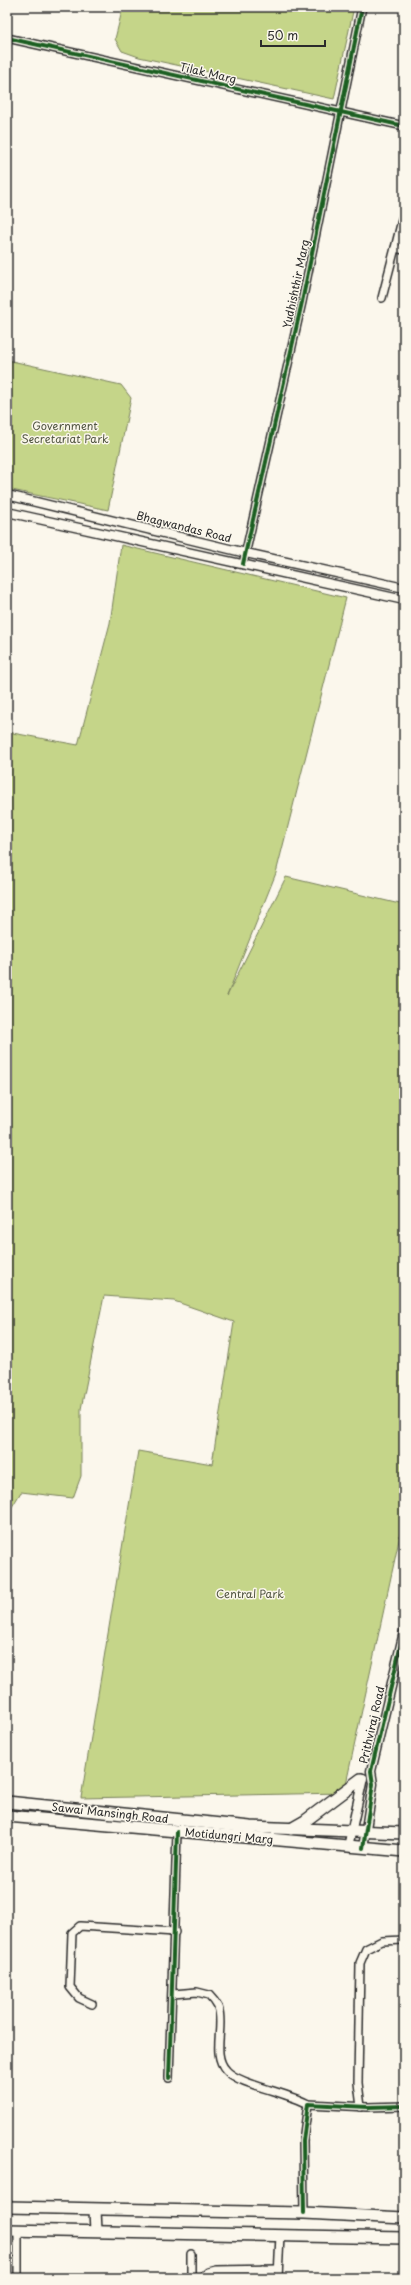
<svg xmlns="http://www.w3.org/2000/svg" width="411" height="2285" font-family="'Playpen Sans',sans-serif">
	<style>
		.green { fill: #c5d589; stroke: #78805a }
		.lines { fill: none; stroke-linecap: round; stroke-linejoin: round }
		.minor-casing { stroke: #2b2b2b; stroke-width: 10 }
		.tertiary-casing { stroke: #2b2b2b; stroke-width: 11 }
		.primary-casing { stroke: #2b2b2b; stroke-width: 14 }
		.minor { stroke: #fbf7ec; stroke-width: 7 }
		.tertiary { stroke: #fbf7ec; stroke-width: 8 }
		.primary { stroke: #fbf7ec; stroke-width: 11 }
		.cycleway-casing { stroke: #fbf7ec; stroke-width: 6 }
		.cycleway { stroke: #1b5e20; stroke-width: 4 }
		.labels { text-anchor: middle; stroke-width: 3; stroke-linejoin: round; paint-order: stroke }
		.street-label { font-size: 11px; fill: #2b2b2b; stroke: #fbf7ec }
		.park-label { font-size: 11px; fill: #525642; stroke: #fbf7ec }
	</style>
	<rect width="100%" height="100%" fill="#fbf7ec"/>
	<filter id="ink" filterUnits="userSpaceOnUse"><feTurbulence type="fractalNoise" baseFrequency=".025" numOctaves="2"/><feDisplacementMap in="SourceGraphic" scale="8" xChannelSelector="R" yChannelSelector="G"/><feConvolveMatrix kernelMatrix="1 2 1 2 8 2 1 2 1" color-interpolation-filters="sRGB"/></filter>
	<g filter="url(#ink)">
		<!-- green -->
		<g class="green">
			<path d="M123,7h231l-20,92 -195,-42 -17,-6 -7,-12z"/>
			<path d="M7,360l114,25 10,13 -23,112 -101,-21z"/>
			<path d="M121,545l225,53 -70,275 -49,123 59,-119 118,28v612l-60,276 -263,5 57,-347 74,13 22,-142 -60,-21 -70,-5 -23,113v67l-8,22 -52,-6 -14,23v-783l71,13 32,-122z"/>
		</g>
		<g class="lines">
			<!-- minor casing -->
			<g class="minor-casing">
				<g id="minor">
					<path d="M7,38l397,88"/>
					<path d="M404,212l-9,36 9,2"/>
					<path d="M382,298l13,-50"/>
					<path d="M243,564l59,-262 60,-295"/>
					<path d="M173,1994l24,-2 12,3c3,3 7,8 9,12 7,19 -7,47 8,63 11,14 63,23 82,34"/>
					<path d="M92,2004l-13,-6 -9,-11 2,-54 8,-7 95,6"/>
					<path d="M169,2078l8,-246"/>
					<path d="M361,2107l-3,-24 2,-120 6,-14 16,-8 22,-1"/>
					<path d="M304,2213l-1,-72 5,-37 60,3 36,-1"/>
					<path d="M263,2269l1,9"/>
					<path d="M18,2278v-48"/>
					<path d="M191,2278v-24"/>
					<path d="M202,2278l6,-6 8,-2 62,-1"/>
					<path d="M278,2278l2,-43"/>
				</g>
			</g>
			<!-- tertiary casing -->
			<g class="tertiary-casing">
				<g id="tertiary">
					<path d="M7,495l239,58 158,35"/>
					<path d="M7,512l397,88"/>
					<path d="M348,1847l15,-69"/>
					<path d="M363,1848l10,-64 -2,-13 33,-139"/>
				</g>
			</g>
			<!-- primary casing -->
			<g class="primary-casing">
				<g id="primary">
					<path d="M7,1802l243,25 154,6"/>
					<path d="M7,1816l397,35"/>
					<path d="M291,1829l14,-8 56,-42"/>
					<path d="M7,2207l297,6 100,5"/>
					<path d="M95,2210l1,21"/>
					<path d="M7,2230l397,8"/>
				</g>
			</g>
			<!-- minor -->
			<use href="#minor" class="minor"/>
			<!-- tertiary -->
			<use href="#tertiary" class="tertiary"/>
			<!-- primary -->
			<use href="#primary" class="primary"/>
			<!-- cycleway casing -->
			<g class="cycleway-casing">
				<g id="cycleway">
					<path d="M7,38l397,88"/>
					<path d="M243,564l59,-262 60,-295"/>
					<path d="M363,1848l10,-64 -2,-13 33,-139"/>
					<path d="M169,2078l8,-246"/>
					<path d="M304,2213l-1,-72 5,-37 60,3 36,-1"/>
				</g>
			</g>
			<!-- cycleway -->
			<use href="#cycleway" class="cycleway"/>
		</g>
	</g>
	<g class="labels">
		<!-- street labels -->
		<g class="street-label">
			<text transform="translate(208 73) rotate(13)" y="4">Tilak Marg</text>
			<text transform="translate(296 284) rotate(-78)" y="4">Yudhishthir Marg</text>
			<text transform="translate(184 527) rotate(14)" y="4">Bhagwandas Road</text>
			<text transform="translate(372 1725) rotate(-77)" y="4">Prithviraj Road</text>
			<text transform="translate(110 1813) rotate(6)" y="4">Sawai Mansingh Road</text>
			<text transform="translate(229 1836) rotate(5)" y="4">Motidungri Marg</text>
		</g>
		<!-- park labels -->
		<g class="park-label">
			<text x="65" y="430">Government<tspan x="65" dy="13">Secretariat Park</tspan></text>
			<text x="250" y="1598">Central Park</text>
		</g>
	</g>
	<!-- margin -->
	<rect width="411" height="2285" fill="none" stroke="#fbf7ec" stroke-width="24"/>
	<rect x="12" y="12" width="387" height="2261" fill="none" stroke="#2b2b2b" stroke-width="1.5" filter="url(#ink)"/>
	<!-- scale -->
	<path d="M261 40v6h64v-6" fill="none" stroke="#2b2b2b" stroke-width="2"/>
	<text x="267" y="40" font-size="12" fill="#2b2b2b" stroke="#fbf7ec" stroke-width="3" paint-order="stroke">50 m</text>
</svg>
